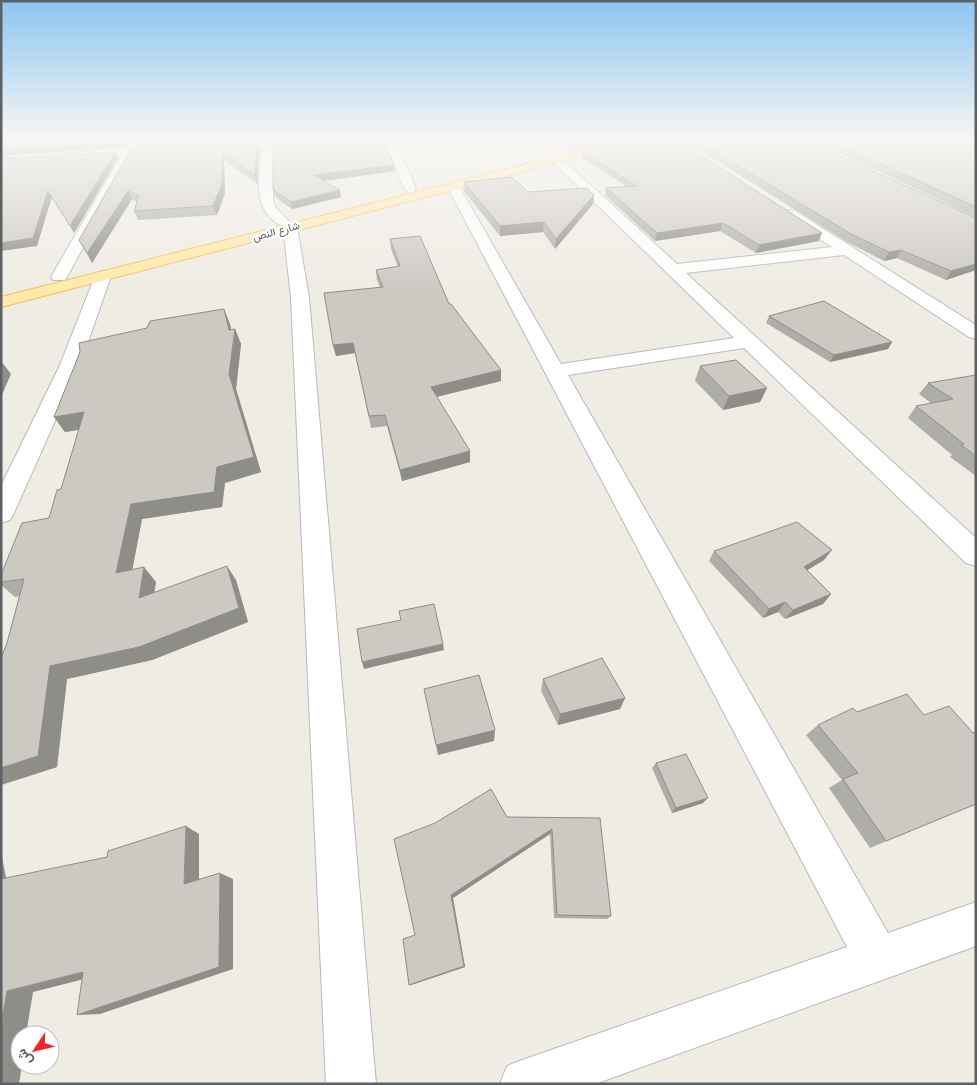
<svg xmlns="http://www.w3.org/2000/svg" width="977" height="1085" font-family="'Open Sans',Vazirmatn,sans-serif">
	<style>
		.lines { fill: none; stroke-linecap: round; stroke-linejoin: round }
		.minor-casing { stroke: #b6babf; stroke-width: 2 }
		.major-casing { stroke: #f8bd54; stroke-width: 2 }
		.minor { fill: #fff; fill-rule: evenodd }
		.major { fill: #ffeaa9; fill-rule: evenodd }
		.wall { fill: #afada8 }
		.shaded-wall { fill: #8f8d88 }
		.building { fill: #ccc9c3; stroke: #8f8d88 }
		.labels { text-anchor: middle; stroke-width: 5; stroke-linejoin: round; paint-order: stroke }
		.far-street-label { font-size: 11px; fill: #5c6165; stroke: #fff }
	</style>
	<rect width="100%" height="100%" fill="#efece4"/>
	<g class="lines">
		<!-- minor casing -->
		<g class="minor-casing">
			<g id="minor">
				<path d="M131,139h10l-5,9 31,-2 5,3 -5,3 -34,3 -66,122 -2,3h-12l-2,-3 70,-121 -120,8v-6l124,-9z"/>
				<path d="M263,139h55l-5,3 -40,3v55l3,8 13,13 -2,2 8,1 2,3 12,70 67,787h-50l-35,-787 -8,-70 2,-2c-7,0 -9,-2 -14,-7 -19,-17 -10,-49 -9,-72l-40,2 -5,-3 5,-3z"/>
				<path d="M385,139h10l21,50 -2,3 -4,1 -6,-4z"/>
				<path d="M500,139h11l23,21 -2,2h-8z"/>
				<path d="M556,156l4,1 117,107 155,-17 -47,-30 -2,-3 7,-4 5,1 181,114v14l-7,-2 -125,-82 -158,18 290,265v28l-10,-3 -222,-215 -176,27 320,558 88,-31v44l-381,138h-95l7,-18 18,-7 322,-112 -400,-761 6,-4 6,4 102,178 173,-26 -182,-177 -2,-2 2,-2z"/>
				<path d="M103,271l6,2 2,3 -31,89 -66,148 -4,7 -9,3v-37l59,-121 35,-89 2,-3z"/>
			</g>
		</g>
		<!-- major casing -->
		<g class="major-casing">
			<path id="major" d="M626,139h17l-1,2 -641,166v-10z"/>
		</g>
		<!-- minor -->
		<use href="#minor" class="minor"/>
		<!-- major -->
		<use href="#major" class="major"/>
	</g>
	<!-- wall -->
	<g class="wall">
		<path d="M552,139h67l-48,12z"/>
		<path d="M682,139h121l173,79v52l-30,10 -49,-22 -13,3 -37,-19z"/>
		<path d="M809,139h121l46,16v62z"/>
		<path d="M938,139h38v14z"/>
		<path d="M258,140l2,8 -3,36 -33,-24 1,33 -8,22 -79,5 -4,-9 3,-9 -5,-3 -40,64 -13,-23 52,-91z"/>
		<path d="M583,152l236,89 -63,12 -36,-22 -65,10 -50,-46 1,-7 20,-2 -44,-28z"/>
		<path d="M394,165l1,6 -72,10 18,16 -49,12 -17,-12 -2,-7z"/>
		<path d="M464,182l64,10 66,3 -1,9 -38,45 -12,-17 -43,4 -36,-45z"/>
		<path d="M390,239l59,65 52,77 -65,16 34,54v11l-68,19 -15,-55 -16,2 -16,-75 -19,3 -3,-11 47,-58 -3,-7 -1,-10 22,-3 -7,-18z"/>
		<path d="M224,309l7,20h4l6,15 -5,45 25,83 -36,11 -3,24 -80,12 -10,51 24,12 -2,11 82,-13 12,42 -96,38 -85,19 -10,88 -56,18v-127l6,-15 13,-47 -5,1 -14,-12v-10l48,-57 12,-29 18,-59 -14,2 -11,-15 93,-89z"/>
		<path d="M769,316l123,26 -4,7 -58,13 -64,-39z"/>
		<path d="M700,366l67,22 -7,14 -37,8 -28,-29z"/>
		<path d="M976,375v101l-26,-19 2,-2 -44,-37 8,-12 15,-3 -12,-9 9,-11z"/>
		<path d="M714,551l110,9 -17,10 24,24 -8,10 -38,15 -7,-7 -15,6 -54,-57z"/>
		<path d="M543,679l82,19 -5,11 -62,16 -17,-34z"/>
		<path d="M857,712l119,92 -106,44 -41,-60 13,-8 -36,-45 12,-10z"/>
		<path d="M656,763l47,40 -31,10 -20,-45z"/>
		<path d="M507,817l93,1 11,98 -4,3 -53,-1 -4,-84 -97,64 12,69 -54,18h-2l6,-50z"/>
	</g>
	<!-- shaded-wall -->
	<g class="shaded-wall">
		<path d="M123,139h7l-6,8 -123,9v-6z"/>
		<path d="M153,139h85l-99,7 -2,-6z"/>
		<path d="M527,139h25l-25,2z"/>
		<path d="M594,139h25l-48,12v-7z"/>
		<path d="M258,140l2,8 -3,36 -2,-9z"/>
		<path d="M115,152l3,6 -44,75 -4,-7z"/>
		<path d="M222,152l2,8 1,33 -8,22 -4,-9z"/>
		<path d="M394,165l1,6 -80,11 -2,-7z"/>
		<path d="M340,190l1,7 -49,12 -1,-7z"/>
		<path d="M48,191l4,6 -15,49 -36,5v-8z"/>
		<path d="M128,191l4,8 -40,64 -5,-10z"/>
		<path d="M594,195l-1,9 -38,45 1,-10z"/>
		<path d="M544,222l-1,10 -43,4v-10z"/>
		<path d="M723,223l-3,8 -65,10 2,-8z"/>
		<path d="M822,233l-3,8 -63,12 3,-8z"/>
		<path d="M901,250l-4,8 -13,3 5,-9z"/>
		<path d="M976,264v6l-30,10 5,-9z"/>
		<path d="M224,309l6,15 4,16 1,-11 6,15 -5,45 25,83 -36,11 -3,24 -80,12 -13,68 -13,-14 15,-69 98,-130v-44z"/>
		<path d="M892,342l-4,7 -58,13 4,-7z"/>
		<path d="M353,343l2,10 -19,3 -3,-11z"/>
		<path d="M1,361l10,13 -10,23z"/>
		<path d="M501,370v11l-69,17 -1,-11z"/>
		<path d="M767,388l-7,14 -37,8 6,-14z"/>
		<path d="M84,412l11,15 -30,5 -11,-15z"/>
		<path d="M470,451v11l-68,19 -2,-11z"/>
		<path d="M832,550l-8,10 -28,17 8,-10z"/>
		<path d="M227,566l9,14 12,42 -96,38 -85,19 -10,88 -56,18v-17l49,-102z"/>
		<path d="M144,567l12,15 -5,30 -12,-14z"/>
		<path d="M831,594l-8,10 -38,15 8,-9z"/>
		<path d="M785,602l-7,10 -15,6 6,-9z"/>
		<path d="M443,644l1,6 -80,19 -2,-7z"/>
		<path d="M625,698l-5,11 -62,16 2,-11z"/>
		<path d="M495,730l-1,11 -56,14 -2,-10z"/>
		<path d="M708,798l-5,5 -31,10 4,-5z"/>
		<path d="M186,826l13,8v55l-15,-5z"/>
		<path d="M552,829l-2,5 -97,64 12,69 -54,18h-2l42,-90z"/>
		<path d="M1,852l7,36 -7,-2z"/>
		<path d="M220,873l13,6v90l-133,45 -23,1z"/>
		<path d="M83,972l21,2 -71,18 -7,43h-6v30h2l-3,19h-18v-58l6,-35z"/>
	</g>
	<!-- building -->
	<g class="building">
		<path d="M1,139h122l-2,2 -120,9z"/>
		<path d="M137,139h16l-16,1z"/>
		<path d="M300,139h82l12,26 -81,10 27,15 -49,12 -18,-12v-49z"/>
		<path d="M563,139h31l-23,5z"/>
		<path d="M634,139h41l147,94 -63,12 -36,-22 -66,10 -51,-45 31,-2 -54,-34z"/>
		<path d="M694,139h109l173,79v46l-25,7 -50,-21 -12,2 -38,-18z"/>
		<path d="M826,139h104l46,16v52z"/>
		<path d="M959,139h17v6z"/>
		<path d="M258,140l-3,35 -33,-23v32l-9,22 -79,5 5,-15 -11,-5 -41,62 -8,-13 52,-91z"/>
		<path d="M115,152l-45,74 -22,-35 -15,47 -32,5v-84z"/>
		<path d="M512,177l16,15 59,-4 7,7 -38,44 -12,-17 -44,4 -36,-44z"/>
		<path d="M420,236l29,68h2l50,66 -70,17 39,64 -70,19 -15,-55 -16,1 -16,-73 -20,2 -9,-52 59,-6 -7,-17 24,-4 -10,-27z"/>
		<path d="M824,301l68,41 -58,13 -65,-39z"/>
		<path d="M224,309l5,21 6,-1 -6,45 25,83 -37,10 -3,25 -83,12 -15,69 28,-6 -5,31 88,-32 12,42 -100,39 -89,19 -12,90 -37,12v-110l6,-15 17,-64 -23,3v-7l21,-52 27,-5 8,-28 4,-1 23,-77 -30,5 26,-65 -1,-9 68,-15 3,-7z"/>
		<path d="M736,360l31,28 -38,8 -29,-30z"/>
		<path d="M976,375v81l-15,-11 3,-1 -48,-38 37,-7 -25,-16z"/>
		<path d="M797,522l35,28 -28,17 27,27 -38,16 -8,-8 -16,7 -55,-58z"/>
		<path d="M434,604l9,40 -81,18 -5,-33 44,-9 -2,-9z"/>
		<path d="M602,658l23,40 -65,16 -17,-35z"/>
		<path d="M479,675l16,55 -59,15 -12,-56z"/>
		<path d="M907,694l17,21 25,-9 24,27 3,-1v72l-90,37 -43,-62 15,-6 -40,-48 35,-17 4,4z"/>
		<path d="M686,754l22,44 -32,10 -20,-45z"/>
		<path d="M491,789l16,28 93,1 11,98 -54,-1 -5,-86 -101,66 13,71 -55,19 -6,-46 12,-4 -21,-96 41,-16z"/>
		<path d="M186,826l-2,58 36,-11 -1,94 -142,48 6,-43 -76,19 -6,35v-147l106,-22 1,-6z"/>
	</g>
	<!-- sky -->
	<linearGradient id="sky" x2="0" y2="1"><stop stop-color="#8dc5f1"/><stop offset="0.48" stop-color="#f8f6f3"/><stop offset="1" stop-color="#f8f6f3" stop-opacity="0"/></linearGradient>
	<rect width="977" height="291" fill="url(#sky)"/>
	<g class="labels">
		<!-- far-street labels -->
		<g class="far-street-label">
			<text transform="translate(276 231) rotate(-15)" y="4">شارع النص</text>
		</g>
	</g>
	<!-- border -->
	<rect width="977" height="1085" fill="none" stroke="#5c6165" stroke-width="5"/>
	<!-- north arrow -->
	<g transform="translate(35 1050) rotate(235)"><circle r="24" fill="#ffffff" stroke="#bec0c1"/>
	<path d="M0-4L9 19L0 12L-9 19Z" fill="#f12829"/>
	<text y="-8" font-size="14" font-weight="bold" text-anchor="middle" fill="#5c6165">ش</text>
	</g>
</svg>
